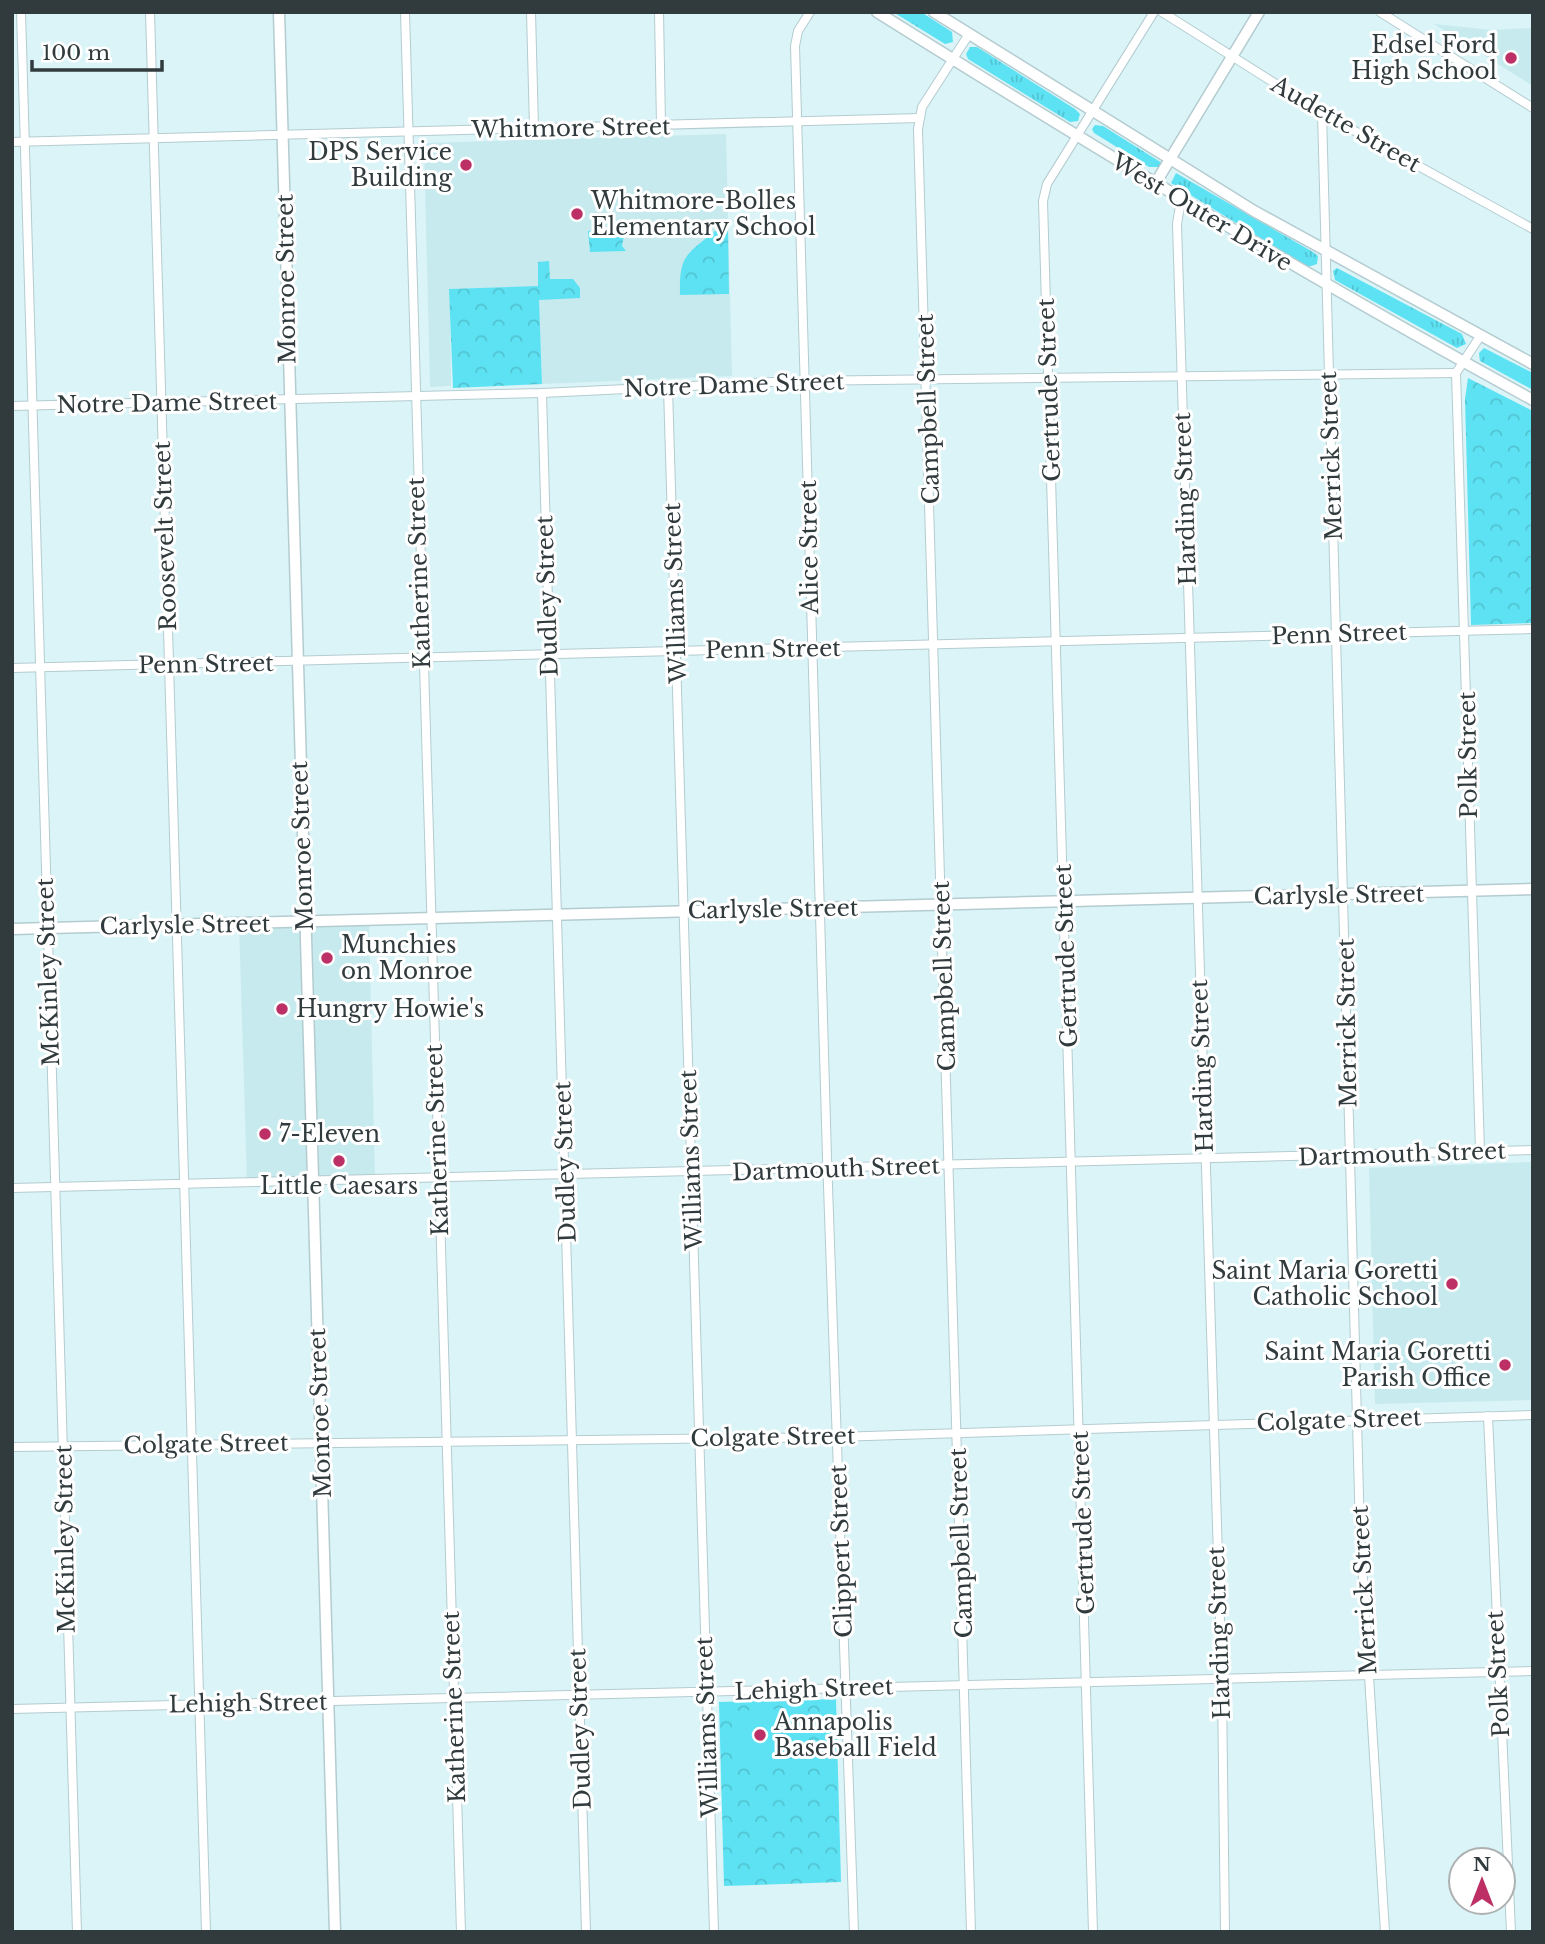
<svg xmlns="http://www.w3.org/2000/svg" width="1545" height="1944" font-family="'Libre Baskerville',serif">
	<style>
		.built { fill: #c7eaee }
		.grass { fill: url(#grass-tufts) }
		.park { fill: url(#park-crowns) }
		.pitch { fill: #5de2f3 }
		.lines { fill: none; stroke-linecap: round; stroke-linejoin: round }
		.street-casing { stroke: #b4ccd0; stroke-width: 10 }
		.secondary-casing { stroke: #b4ccd0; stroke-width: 13 }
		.street { stroke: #fff; stroke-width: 8 }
		.secondary { stroke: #fff; stroke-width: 10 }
		.poi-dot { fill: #bc3066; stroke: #fff; stroke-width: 2.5 }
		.labels { text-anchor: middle; stroke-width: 6; stroke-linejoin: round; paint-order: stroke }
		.poi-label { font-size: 23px; fill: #313b3d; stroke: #fff; text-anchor: start }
		.street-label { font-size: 23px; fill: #313b3d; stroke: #fff }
	</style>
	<defs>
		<pattern id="grass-tufts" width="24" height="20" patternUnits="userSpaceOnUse" patternTransform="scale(1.75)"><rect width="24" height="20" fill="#5de2f3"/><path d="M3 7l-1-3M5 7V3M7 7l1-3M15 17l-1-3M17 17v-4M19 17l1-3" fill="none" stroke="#51c3d1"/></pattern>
		<pattern id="park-crowns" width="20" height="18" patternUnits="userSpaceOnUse" patternTransform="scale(1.75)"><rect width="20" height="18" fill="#5de2f3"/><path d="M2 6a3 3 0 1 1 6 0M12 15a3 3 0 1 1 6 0" fill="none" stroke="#51c3d1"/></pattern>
	</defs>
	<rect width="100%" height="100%" fill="#dbf4f8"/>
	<!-- built -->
	<g class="built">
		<path d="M1434,24l57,6 42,-2v58z"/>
		<path d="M726,134l6,242 -190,8 -4,-97 -88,2 1,97 -21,1 -6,-244z"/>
		<path d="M369,921l6,259 -128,3 -8,-260z"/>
		<path d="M1533,1162v238l-158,4 -6,-236z"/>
	</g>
	<!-- grass -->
	<g class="grass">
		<path d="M893,12h28l31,20 1,10 -8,2z"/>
		<path d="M970,47h7l98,62 5,5 -2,7 -8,1 -102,-63 -2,-5z"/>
		<path d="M1095,125l8,1 59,37 -1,4h-12l-55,-34 -2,-4z"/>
		<path d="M1176,173l137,79 5,4 -1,8 -9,3 -137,-84z"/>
		<path d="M1337,268l125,66 4,10 -9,4 -122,-68 -2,-9z"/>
		<path d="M1484,348l49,25v17l-53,-29 -1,-8z"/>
	</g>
	<!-- park -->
	<g class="park">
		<path d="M625,230l-3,16 4,5 -36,1 -2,-21z"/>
		<path d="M715,231h13l1,63 -49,1c-1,-40 6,-40 35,-64z"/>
		<path d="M549,261l1,18h23l7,9v10l-41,2 3,84 -89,4 -4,-99 89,-3v-24z"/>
		<path d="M1468,378l65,33v212l-62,2 -6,-226z"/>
		<path d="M836,1699l5,183 -117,4 -5,-184z"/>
	</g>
	<!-- pitch -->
	<path class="pitch" d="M783,1709l7,4c2,10 0,17 -3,27 -7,28 -30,24 -54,25l-1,-54z"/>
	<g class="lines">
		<!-- street casing -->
		<g class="street-casing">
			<g id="street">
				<path d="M21,12l56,1920"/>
				<path d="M150,12l56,1920"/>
				<path d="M405,12l56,1920"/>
				<path d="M531,12l3,116"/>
				<path d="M659,12l2,113"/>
				<path d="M810,12l-12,19 -3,15 32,1111 27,775"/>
				<path d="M1162,12l160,101 211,116"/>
				<path d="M1380,12l153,96"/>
				<path d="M969,34l-47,73 -4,22 53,1803"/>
				<path d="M1322,113l38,1419 25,400"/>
				<path d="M12,142l908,-24"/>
				<path d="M1181,200l-4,24 45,1464 3,244"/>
				<path d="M668,388l46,1544"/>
				<path d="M542,393l44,1539"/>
				<path d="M12,406l530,-13 253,-12 661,-8"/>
				<path d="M12,668l1521,-39"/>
				<path d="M1480,1151l-24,-778 25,-38"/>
				<path d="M12,1188l1521,-38"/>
				<path d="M1488,1416l23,516"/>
				<path d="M12,1447l824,-10 697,-22"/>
				<path d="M12,1709l1521,-38"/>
				<path d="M1093,1932l-50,-1731 4,-17 107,-172"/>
			</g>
		</g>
		<!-- secondary casing -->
		<g class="secondary-casing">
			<g id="secondary">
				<path d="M279,12l56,1920"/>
				<path d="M877,12c216,135 432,266 656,388"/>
				<path d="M934,12l320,199 279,153"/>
				<path d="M1155,184l104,-172"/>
				<path d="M12,929l1521,-40"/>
			</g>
		</g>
		<!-- street -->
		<use href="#street" class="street"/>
		<!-- secondary -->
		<use href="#secondary" class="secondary"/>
	</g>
	<!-- markers -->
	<g class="poi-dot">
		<circle cx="1511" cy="58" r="7"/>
		<circle cx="466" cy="165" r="7"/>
		<circle cx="577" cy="214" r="7"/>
		<circle cx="327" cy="958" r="7"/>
		<circle cx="282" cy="1009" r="7"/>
		<circle cx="265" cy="1134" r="7"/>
		<circle cx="339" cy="1161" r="7"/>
		<circle cx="1452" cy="1284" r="7"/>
		<circle cx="1505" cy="1365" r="7"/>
		<circle cx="760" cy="1735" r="7"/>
	</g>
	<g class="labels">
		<!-- poi labels -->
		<g class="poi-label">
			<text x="1497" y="53" text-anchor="end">Edsel Ford<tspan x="1497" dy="26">High School</tspan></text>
			<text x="452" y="160" text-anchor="end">DPS Service<tspan x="452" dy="26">Building</tspan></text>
			<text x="591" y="209">Whitmore-Bolles<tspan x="591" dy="26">Elementary School</tspan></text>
			<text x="341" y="953">Munchies<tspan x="341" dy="26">on Monroe</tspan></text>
			<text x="296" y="1017">Hungry Howie's</text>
			<text x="279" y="1142">7-Eleven</text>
			<text x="339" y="1194" text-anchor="middle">Little Caesars</text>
			<text x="1438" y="1279" text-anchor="end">Saint Maria Goretti<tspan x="1438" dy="26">Catholic School</tspan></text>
			<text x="1491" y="1360" text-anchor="end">Saint Maria Goretti<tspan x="1491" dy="26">Parish Office</tspan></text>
			<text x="774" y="1730">Annapolis<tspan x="774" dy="26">Baseball Field</tspan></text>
		</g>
		<!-- street labels -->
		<g class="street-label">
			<text transform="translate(1346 124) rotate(30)" y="8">Audette Street</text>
			<text transform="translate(571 128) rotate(-1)" y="8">Whitmore Street</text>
			<text transform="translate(1202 212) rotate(31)" y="8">West Outer Drive</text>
			<text transform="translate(286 279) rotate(-91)" y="8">Monroe Street</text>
			<text transform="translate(734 385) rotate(-2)" y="8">Notre Dame Street</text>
			<text transform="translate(1049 390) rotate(-92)" y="8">Gertrude Street</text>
			<text transform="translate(167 403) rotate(-1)" y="8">Notre Dame Street</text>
			<text transform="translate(928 409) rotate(-92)" y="8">Campbell Street</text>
			<text transform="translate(1331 456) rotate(-92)" y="8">Merrick Street</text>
			<text transform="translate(1185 499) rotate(-92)" y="8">Harding Street</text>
			<text transform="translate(165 536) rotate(-92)" y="8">Roosevelt Street</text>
			<text transform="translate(809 547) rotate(-91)" y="8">Alice Street</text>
			<text transform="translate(419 573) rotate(-92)" y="8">Katherine Street</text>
			<text transform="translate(675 593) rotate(-92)" y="8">Williams Street</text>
			<text transform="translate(547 596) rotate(-92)" y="8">Dudley Street</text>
			<text transform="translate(1339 634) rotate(-2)" y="8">Penn Street</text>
			<text transform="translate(773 649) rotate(-1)" y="8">Penn Street</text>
			<text transform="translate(206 664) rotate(-1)" y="8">Penn Street</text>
			<text transform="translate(1468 755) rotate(-91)" y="8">Polk Street</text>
			<text transform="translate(302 846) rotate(-92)" y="8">Monroe Street</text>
			<text transform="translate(1339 895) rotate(-1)" y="8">Carlysle Street</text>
			<text transform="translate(773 909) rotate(-1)" y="8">Carlysle Street</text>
			<text transform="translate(185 925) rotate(-1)" y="8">Carlysle Street</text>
			<text transform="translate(1066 956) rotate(-92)" y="8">Gertrude Street</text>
			<text transform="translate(48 972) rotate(-92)" y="8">McKinley Street</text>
			<text transform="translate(944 976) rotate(-92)" y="8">Campbell Street</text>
			<text transform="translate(1347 1023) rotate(-91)" y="8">Merrick Street</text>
			<text transform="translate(1202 1066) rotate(-92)" y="8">Harding Street</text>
			<text transform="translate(437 1140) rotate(-92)" y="8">Katherine Street</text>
			<text transform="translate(1402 1154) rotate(-2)" y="8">Dartmouth Street</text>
			<text transform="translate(691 1160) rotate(-92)" y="8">Williams Street</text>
			<text transform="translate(565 1162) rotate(-92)" y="8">Dudley Street</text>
			<text transform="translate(836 1169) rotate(-2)" y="8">Dartmouth Street</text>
			<text transform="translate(320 1413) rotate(-92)" y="8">Monroe Street</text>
			<text transform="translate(1339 1420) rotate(-2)" y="8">Colgate Street</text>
			<text transform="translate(773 1437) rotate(-1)" y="8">Colgate Street</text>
			<text transform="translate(206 1444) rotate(-1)" y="8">Colgate Street</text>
			<text transform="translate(1083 1523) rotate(-92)" y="8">Gertrude Street</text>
			<text transform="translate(65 1539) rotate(-91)" y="8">McKinley Street</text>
			<text transform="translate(961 1543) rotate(-92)" y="8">Campbell Street</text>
			<text transform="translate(841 1551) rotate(-92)" y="8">Clippert Street</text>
			<text transform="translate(1364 1590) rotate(-93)" y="8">Merrick Street</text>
			<text transform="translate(1219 1633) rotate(-92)" y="8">Harding Street</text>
			<text transform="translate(1498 1674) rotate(-93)" y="8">Polk Street</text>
			<text transform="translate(814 1689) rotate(-2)" y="8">Lehigh Street</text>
			<text transform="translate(248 1703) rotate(-1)" y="8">Lehigh Street</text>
			<text transform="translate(454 1707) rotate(-92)" y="8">Katherine Street</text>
			<text transform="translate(707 1727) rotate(-92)" y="8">Williams Street</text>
			<text transform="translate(580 1729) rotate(-92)" y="8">Dudley Street</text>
		</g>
	</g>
	<!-- border -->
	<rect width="1545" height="1944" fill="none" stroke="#313b3d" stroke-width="28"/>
	<!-- north arrow -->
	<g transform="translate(1482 1881)"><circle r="33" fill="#ffffff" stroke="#adb1b1" stroke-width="2"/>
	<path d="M0-5L12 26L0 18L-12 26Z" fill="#bc3066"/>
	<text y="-10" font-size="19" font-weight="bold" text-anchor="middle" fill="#313b3d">N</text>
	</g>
	<!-- scale -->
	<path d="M32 60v10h130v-10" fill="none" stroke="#313b3d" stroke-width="3.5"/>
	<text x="42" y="60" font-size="21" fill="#313b3d" stroke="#ffffff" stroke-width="5" paint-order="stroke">100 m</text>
</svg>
